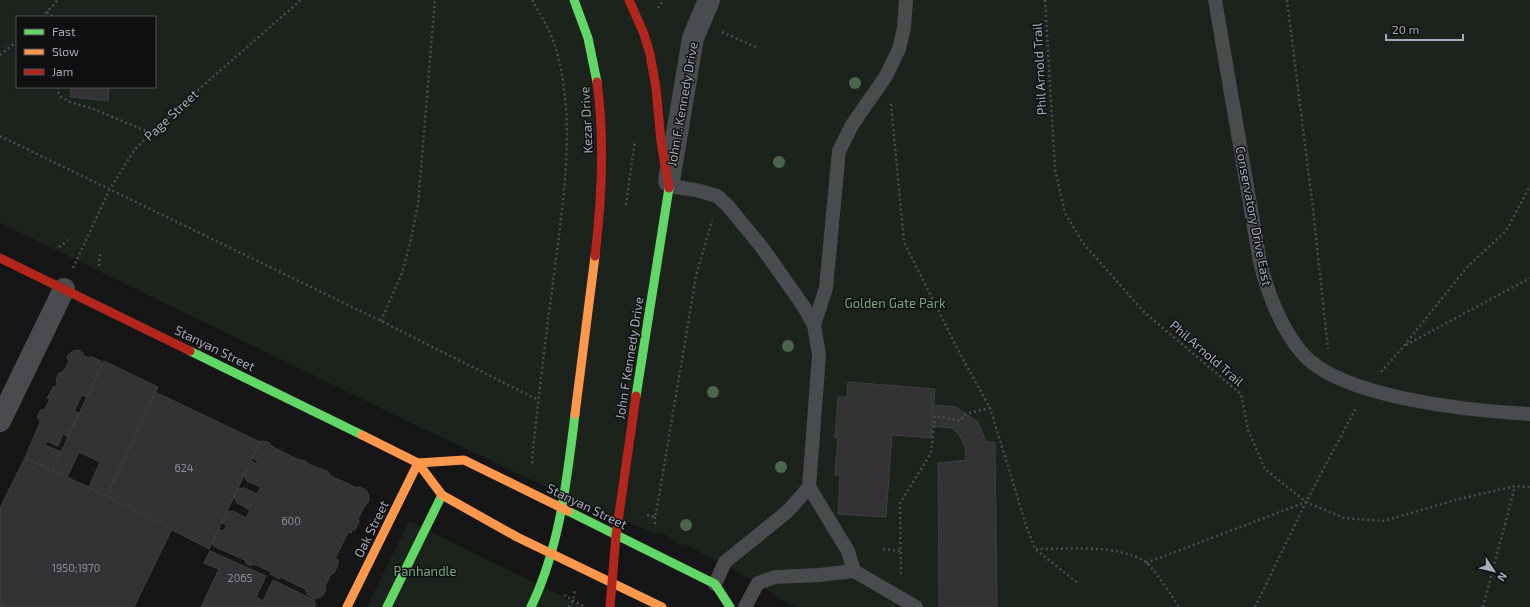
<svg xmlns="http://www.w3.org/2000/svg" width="1530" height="607" font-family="'Exo 2',sans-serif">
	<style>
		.green { fill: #1b231c; fill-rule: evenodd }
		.building { fill: #333335; stroke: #3e3f42 }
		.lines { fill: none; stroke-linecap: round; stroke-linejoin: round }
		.path { stroke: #4b4d50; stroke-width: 2.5; stroke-dasharray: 2 3; stroke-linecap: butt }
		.lane { stroke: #494b4f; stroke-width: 14 }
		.street { stroke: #494b4f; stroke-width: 22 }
		.fast { stroke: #63d668; stroke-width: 9 }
		.slow { stroke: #ff974d; stroke-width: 9 }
		.jam { stroke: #b3261e; stroke-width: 9 }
		.tree { fill: #4d654f }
		.labels { text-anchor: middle; stroke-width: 3; stroke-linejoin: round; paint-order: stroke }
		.number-label { font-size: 11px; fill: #888d97 }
		.street-label { font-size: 13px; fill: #a5abb8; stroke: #101012 }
		.park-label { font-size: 13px; fill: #7aa57d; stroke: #101012 }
	</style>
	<rect width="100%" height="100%" fill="#161616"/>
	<!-- green -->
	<g class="green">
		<path d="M0,0h1530v607h-734l-16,-8 -19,-14 -76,-41 -4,1 -13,-7 -1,-3 -14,-2 -128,-56 -132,-63 -393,-191zM17,17h138v70h-138z"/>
		<path d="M409,521l175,86h-217z"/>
	</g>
	<!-- building -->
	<g class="building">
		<path d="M71,87h38l-1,14 -38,-4z"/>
		<path d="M78,350l5,3 1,3 5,2 3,-1 9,4 1,4 -15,32 -5,-2 -8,16 5,2 -11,24 -5,-3 -5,12 -11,-5 -2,4 16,7 -9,19 -27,-13 14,-33 1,-4 -3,-4 4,-7 4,-1 5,-10 -3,-1 7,-12 2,1 1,-3 -1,-4 3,-7 4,-1 6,-11 -2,-3 2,-4 4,-3z"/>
		<path d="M104,361l54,26 -51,109 -18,-9 11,-25 -21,-10 -12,25 -15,-6z"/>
		<path d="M848,382l87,7 -4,49 -39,-3 -6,82 -48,-3 2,-39h-5l3,-37h-3l3,-41h9z"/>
		<path d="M155,392l105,50 -51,107 -102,-53z"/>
		<path d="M933,405l23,2 22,15 8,20h9l2,165h-58l-1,-144 28,-3 -1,-13 -6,-13 -8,-6 -20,-2z"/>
		<path d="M261,441l7,1 5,5 24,12 8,2 5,4 17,6 4,5 26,12 3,-1 6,3 3,5v6l-5,6 -6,12 1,3 -4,8h-3l-1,3 -3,-1 -13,27 3,1v5l-4,8 -3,1 -6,12 1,4 -4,6 -7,3 -7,-4 -3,-6 -25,-12 -1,2 -7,-4 -2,-1 1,-2 -17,-8 -3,2 -5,-3 -1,-3 -25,-11h-2l-6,-5 6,-15 5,2 4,-6 -5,-2 5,-11 6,-1 13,7 4,-8 -13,-7 -3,-6 4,-8 6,-1 13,6 4,-7 -14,-6 -3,-6 7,-14 6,3 1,-3 -6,-3z"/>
		<path d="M25,458l27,13 15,6 40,19 65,33 -38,78h-134v-99z"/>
		<path d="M210,551l56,25 -10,21 7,4 10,-21 41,20v1l1,1v5h-114l18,-38 -15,-6z"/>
	</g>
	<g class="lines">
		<!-- path -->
		<g class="path">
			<path d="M532,0c7,13 16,26 21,40 26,75 9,167 0,243 -8,59 -15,118 -21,177l1,6"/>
			<path d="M1045,0l10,169 10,44 18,30 61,69 97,82 7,36 17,39 41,33 38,16 40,3 71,-21 60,-14 15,1"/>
			<path d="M1287,0l26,209 15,140"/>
			<path d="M658,8l6,-8"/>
			<path d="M47,12l7,5"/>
			<path d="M42,17l16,-17"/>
			<path d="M722,32l36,16"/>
			<path d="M0,55l17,-14"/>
			<path d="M58,87v5l3,5 9,5 21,6 60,25"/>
			<path d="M891,104l13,138 54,108 32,58 36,117 9,24 44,35"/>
			<path d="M0,136l381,185 157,79"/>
			<path d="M626,205l9,-64"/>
			<path d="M59,247l9,-7"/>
			<path d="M99,266l1,-12"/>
			<path d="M73,268l37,-79 25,-40 47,-45 119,-104"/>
			<path d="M381,321l21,-48 9,-34 7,-35 17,-204"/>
			<path d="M1406,345l124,-67"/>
			<path d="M1381,372l23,-26 63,-79 39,-36 24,-45"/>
			<path d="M647,515l8,2 2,-9 39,-232 16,-56"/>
			<path d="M655,517v10"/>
			<path d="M883,549l17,2"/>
			<path d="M1036,549c32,0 82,-5 110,13 8,6 27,36 33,45"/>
			<path d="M1146,563l160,-61"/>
			<path d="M901,574l-1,-71 31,-50 4,-37 25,5 6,-7 24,-6"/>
			<path d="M564,595l19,11"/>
			<path d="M569,607l4,-7 2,-10"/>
			<path d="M1255,607l51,-105 51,-96"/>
			<path d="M1483,607l32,-121"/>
		</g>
		<!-- lane -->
		<g class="lane">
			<path d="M1215,0l45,262c8,32 20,65 42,91 38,45 170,58 228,61"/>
			<path d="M669,186l27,4 21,6 10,9 34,41 43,61 10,18 5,30 -10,132 -21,24 -63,51 -10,22"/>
			<path d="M814,325l12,-37 13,-137 13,-26 34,-49 13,-27 5,-21 2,-28"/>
			<path d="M809,487l39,64 6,20"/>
			<path d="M745,607l13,-24 17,-6 44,-2 35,-4 62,36"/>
		</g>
		<!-- street -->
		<g class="street">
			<path d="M669,181l24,-143 16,-38"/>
			<path d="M0,421l64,-132"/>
		</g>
		<!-- fast -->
		<g class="fast">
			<path d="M574,0l14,38 9,44"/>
			<path d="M190,351l172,84"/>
			<path d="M636,396l33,-208"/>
			<path d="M568,511l147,73 15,23"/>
			<path d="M387,607l55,-112"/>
			<path d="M531,607c29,-60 36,-128 44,-193"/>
		</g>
		<!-- slow -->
		<g class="slow">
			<path d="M575,414l20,-158"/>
			<path d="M362,435l56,28 24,32 75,42 145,70"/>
			<path d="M418,463l46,-3 104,51"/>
			<path d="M347,607l71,-144"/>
		</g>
		<!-- jam -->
		<g class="jam">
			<path d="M629,0l15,34 6,20 6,34 5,54 8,46"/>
			<path d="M595,256c7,-58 10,-116 2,-174"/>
			<path d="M0,258l190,93"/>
			<path d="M610,607l6,-72 20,-139"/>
		</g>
	</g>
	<!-- trees -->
	<g class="tree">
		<circle cx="855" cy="83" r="6"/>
		<circle cx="779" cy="162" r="6"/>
		<circle cx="788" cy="346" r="6"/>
		<circle cx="713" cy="392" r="6"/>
		<circle cx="781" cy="467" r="6"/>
		<circle cx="686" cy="525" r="6"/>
	</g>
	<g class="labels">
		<!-- number labels -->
		<g class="number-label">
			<text x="184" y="472">624</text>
			<text x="291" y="525">600</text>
			<text x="76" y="572">1950;1970</text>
			<text x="240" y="582">2065</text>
		</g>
		<!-- street labels -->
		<g class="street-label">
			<text transform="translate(1039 69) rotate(-93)" y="5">Phil Arnold Trail</text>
			<text transform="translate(682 104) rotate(-80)" y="5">John F. Kennedy Drive</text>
			<text transform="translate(171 115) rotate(-43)" y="5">Page Street</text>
			<text transform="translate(586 120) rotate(-93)" y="5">Kezar Drive</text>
			<text transform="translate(1254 216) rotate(79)" y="5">Conservatory Drive East</text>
			<text transform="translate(215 348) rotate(26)" y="5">Stanyan Street</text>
			<text transform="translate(1207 353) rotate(41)" y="5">Phil Arnold Trail</text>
			<text transform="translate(629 358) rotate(-81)" y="5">John F Kennedy Drive</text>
			<text transform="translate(587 506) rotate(26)" y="5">Stanyan Street</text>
			<text transform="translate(371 529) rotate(-64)" y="5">Oak Street</text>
		</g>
		<!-- park labels -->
		<g class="park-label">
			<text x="895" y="308">Golden Gate Park</text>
			<text x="425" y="576">Panhandle</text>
		</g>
	</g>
	<!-- legend -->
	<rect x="16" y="16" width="140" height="72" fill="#101012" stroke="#4c4e54"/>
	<rect x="24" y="29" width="20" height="6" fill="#63d668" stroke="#4c4e54"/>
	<text x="52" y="36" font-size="12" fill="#a5abb8">Fast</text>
	<rect x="24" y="49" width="20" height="6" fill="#ff974d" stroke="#4c4e54"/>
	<text x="52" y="56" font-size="12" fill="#a5abb8">Slow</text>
	<rect x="24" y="69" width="20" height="6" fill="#b3261e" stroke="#4c4e54"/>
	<text x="52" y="76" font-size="12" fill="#a5abb8">Jam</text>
	<!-- north arrow -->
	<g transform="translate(1494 571) rotate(125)" stroke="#101012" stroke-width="3" paint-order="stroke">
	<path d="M0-3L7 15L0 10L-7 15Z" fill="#a5abb8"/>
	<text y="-6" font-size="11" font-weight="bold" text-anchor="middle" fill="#a5abb8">N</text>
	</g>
	<!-- scale -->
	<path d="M1386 34v6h77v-6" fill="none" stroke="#a5abb8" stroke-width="2"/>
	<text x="1392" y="34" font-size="12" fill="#a5abb8" stroke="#101012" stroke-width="3" paint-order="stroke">20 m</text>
</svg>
